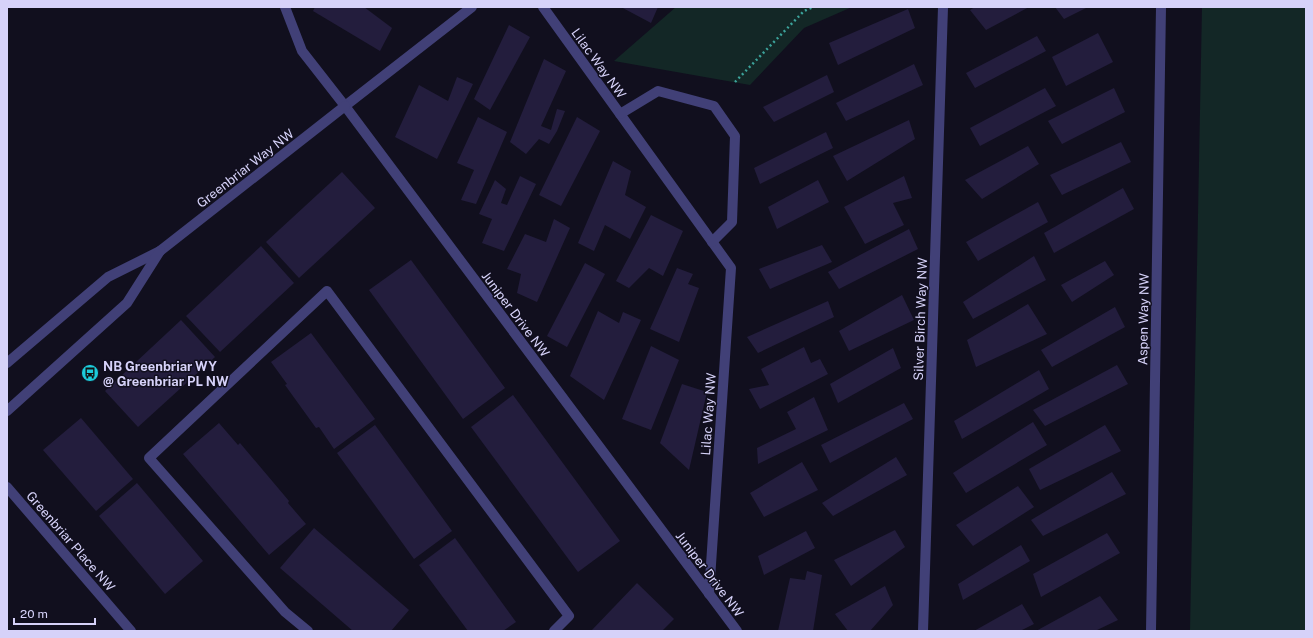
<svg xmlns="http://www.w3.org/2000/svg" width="1313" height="638" font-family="'Public Sans',sans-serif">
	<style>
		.green { fill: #132726 }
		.building { fill: #231d3d }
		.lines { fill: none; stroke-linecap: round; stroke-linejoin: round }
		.path { stroke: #3ca39b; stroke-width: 2.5; stroke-dasharray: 2 3; stroke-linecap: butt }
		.service { stroke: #414077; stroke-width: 10 }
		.minor { stroke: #414077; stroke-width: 10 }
		.labels { text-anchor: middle; stroke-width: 3; stroke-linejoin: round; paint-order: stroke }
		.street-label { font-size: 13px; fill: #d6d2f9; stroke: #110f1e }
		.poi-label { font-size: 13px; font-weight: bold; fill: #d6d2f9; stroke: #110f1e; text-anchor: start }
	</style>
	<rect width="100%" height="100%" fill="#110f1e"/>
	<!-- green -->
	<g class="green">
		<path d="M676,7h176l-48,21 -54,57 -136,-24z"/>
		<path d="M1202,7h104v624h-116z"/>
	</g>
	<!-- building -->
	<g class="building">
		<path d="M315,7h49l28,21 -12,23 -67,-40z"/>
		<path d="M621,7h37l-7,16z"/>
		<path d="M975,7h54l-43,23 -16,-20z"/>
		<path d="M1055,7h33l-24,12z"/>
		<path d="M908,9l7,19 -77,37 -9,-22z"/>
		<path d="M509,25l21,12 -40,73 -16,-11z"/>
		<path d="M1098,33l15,29 -47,24 -14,-29z"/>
		<path d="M1037,36l9,15 -71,37 -9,-15z"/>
		<path d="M544,59l22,12 -25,55 10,4 6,-21 8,2 -8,20 -8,13 -10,-5 -13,15 -16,-12z"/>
		<path d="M914,64l9,21 -77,36 -10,-18z"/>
		<path d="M827,75l7,17 -60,30 -11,-15z"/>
		<path d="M457,77l16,7 -36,75 -42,-22 24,-52 29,16z"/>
		<path d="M1045,88l11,18 -76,40 -10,-18z"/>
		<path d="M1114,88l11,24 -63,32 -14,-23z"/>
		<path d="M478,117l29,15 -31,72 -15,-4 13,-30 -17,-7z"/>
		<path d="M577,117l23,14 -39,75 -22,-11z"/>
		<path d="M909,120l6,19 -68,42 -14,-25z"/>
		<path d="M826,132l7,16 -73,36 -6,-16z"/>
		<path d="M1121,142l10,20 -69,33 -12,-20z"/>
		<path d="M1028,146l11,18 -57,35 -17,-19z"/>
		<path d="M613,161l18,10 -6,24 21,12 -16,32 -25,-14 -11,26 -16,-8z"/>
		<path d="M342,172l33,36 -76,70 -33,-36z"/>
		<path d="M520,176l16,8 -32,67 -22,-8 10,-24 -13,-5 16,-34 11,9 -5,14 6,2z"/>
		<path d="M904,176l8,22 -19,5 11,22 -39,19 -21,-37z"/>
		<path d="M818,180l11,22 -52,27 -9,-22z"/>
		<path d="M1123,188l11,21 -80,44 -10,-20z"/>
		<path d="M1038,202l10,20 -70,39 -12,-19z"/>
		<path d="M651,215l32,16 -20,45 -14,-8 -20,20 -13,-7z"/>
		<path d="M554,219l16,9 -33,74 -20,-9 4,-19 -14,-5 18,-35 21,8z"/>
		<path d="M909,229l9,20 -79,40 -11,-17z"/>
		<path d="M822,245l10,17 -62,27 -11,-20z"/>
		<path d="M261,246l33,37 -74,69 -34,-36z"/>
		<path d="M1034,256l12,24 -73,39 -10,-17z"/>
		<path d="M411,260l94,128 -42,31 -94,-129z"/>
		<path d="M1105,261l9,14 -42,27 -11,-17z"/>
		<path d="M585,263l20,11 -38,73 -20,-11z"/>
		<path d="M677,268l16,6 -5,10 11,4 -20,54 -29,-13z"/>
		<path d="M902,295l12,25 -65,31 -10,-20z"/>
		<path d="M828,301l6,16 -76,36 -11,-16z"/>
		<path d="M1028,304l19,30 -71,33 -9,-27z"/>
		<path d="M1115,307l10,20 -73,40 -11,-17z"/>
		<path d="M598,311l21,12 4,-11 18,8 -37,80 -34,-24z"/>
		<path d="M181,320l34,37 -77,70 -33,-36z"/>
		<path d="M311,333l64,86 -41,30 -15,-22 -3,1 -31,-43 2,-1 -16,-22z"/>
		<path d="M651,346l28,14 -28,70 -29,-11z"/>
		<path d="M804,347l7,16 9,-4 8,15 -68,35 -11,-20 20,-4 -8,-16z"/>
		<path d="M893,348l8,20 -63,35 -8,-19z"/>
		<path d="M1117,365l11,19 -83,42 -12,-16z"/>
		<path d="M1039,370l10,19 -87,50 -8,-18z"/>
		<path d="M682,384l25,8 -18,78 -29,-27z"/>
		<path d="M513,395l107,146 -42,31 -107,-145z"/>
		<path d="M814,397l14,33 -70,34 -1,-16 39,-19 -9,-17z"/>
		<path d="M904,403l9,16 -83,44 -9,-18z"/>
		<path d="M81,418l52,61 -37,32 -53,-61z"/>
		<path d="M1033,422l14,23 -81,48 -13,-20z"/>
		<path d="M219,423l19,22 2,-2 49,58 -1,2 18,21 -37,31 -86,-101z"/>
		<path d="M375,425l77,106 -38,28 -77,-106z"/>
		<path d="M1105,425l16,26 -81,39 -11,-21z"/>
		<path d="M896,457l11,18 -74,41 -11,-13z"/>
		<path d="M802,462l16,28 -54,27 -14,-24z"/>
		<path d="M1112,472l14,22 -83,42 -12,-16z"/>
		<path d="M137,483l66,78 -38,33 -66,-78z"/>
		<path d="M1018,486l16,21 -61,39 -17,-21z"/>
		<path d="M314,528l95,82 -18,21h-38l-73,-63z"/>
		<path d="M895,530l10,17 -54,39 -17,-26z"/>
		<path d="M806,531l9,17 -51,27 -6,-19z"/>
		<path d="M1107,533l13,20 -79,44 -8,-23z"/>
		<path d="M455,538l61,84 -13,9h-35l-49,-66z"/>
		<path d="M1021,545l9,16 -67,39 -5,-16z"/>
		<path d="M807,571l15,4 -9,56h-35l12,-53 15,2z"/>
		<path d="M637,583l37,36 -12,12h-71z"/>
		<path d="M885,586l8,19 -23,26h-22l-13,-17z"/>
		<path d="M1100,596l18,24 -23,11h-59z"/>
		<path d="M1022,604l12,20 -14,7h-46z"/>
	</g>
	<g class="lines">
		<!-- path -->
		<path class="path" d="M735,82l69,-71 9,-4"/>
		<!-- service -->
		<g class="service">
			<path d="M543,7l188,261 -22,326"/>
			<path d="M345,106l127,-99"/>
			<path d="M620,114l38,-23 56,15 21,30 -3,86 -20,20"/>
			<path d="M308,631l-23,-19 -136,-154 178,-167 242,325 -15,15"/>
			<path d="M923,631l20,-624"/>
			<path d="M1151,631l10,-624"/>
		</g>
		<!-- minor -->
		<g class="minor">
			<path d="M285,7l17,44 43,55 392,525"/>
			<path d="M7,363l101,-86 52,-26 185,-145"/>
			<path d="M7,411l120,-108 33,-52"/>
			<path d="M7,487l124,144"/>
		</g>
	</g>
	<!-- icons -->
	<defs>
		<g id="bus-disc" transform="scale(0.9)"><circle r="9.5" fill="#1ccbdb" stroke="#110f1e"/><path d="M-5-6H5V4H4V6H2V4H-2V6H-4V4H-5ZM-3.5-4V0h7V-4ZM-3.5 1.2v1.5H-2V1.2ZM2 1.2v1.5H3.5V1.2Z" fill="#111"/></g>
	</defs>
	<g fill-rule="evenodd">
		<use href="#bus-disc" x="90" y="373"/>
	</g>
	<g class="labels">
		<!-- street labels -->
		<g class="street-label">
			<text transform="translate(599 63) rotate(54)" y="5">Lilac Way NW</text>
			<text transform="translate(245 168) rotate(-38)" y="5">Greenbriar Way NW</text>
			<text transform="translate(516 314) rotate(53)" y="5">Juniper Drive NW</text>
			<text transform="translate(920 319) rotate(-88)" y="5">Silver Birch Way NW</text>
			<text transform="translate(1143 319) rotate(-89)" y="5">Aspen Way NW</text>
			<text transform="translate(708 414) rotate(-86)" y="5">Lilac Way NW</text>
			<text transform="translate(71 541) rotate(49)" y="5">Greenbriar Place NW</text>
			<text transform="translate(710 574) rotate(53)" y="5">Juniper Drive NW</text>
		</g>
		<!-- poi labels -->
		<g class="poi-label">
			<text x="103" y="371">NB Greenbriar WY<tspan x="103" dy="15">@ Greenbriar PL NW</tspan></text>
		</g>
	</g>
	<!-- border -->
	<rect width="1313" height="638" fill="none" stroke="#d6d2f9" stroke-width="16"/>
	<!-- scale -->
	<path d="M14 618v6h81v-6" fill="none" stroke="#d6d2f9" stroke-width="2"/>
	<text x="20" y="618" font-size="12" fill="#d6d2f9" stroke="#110f1e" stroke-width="3" paint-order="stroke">20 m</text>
</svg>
